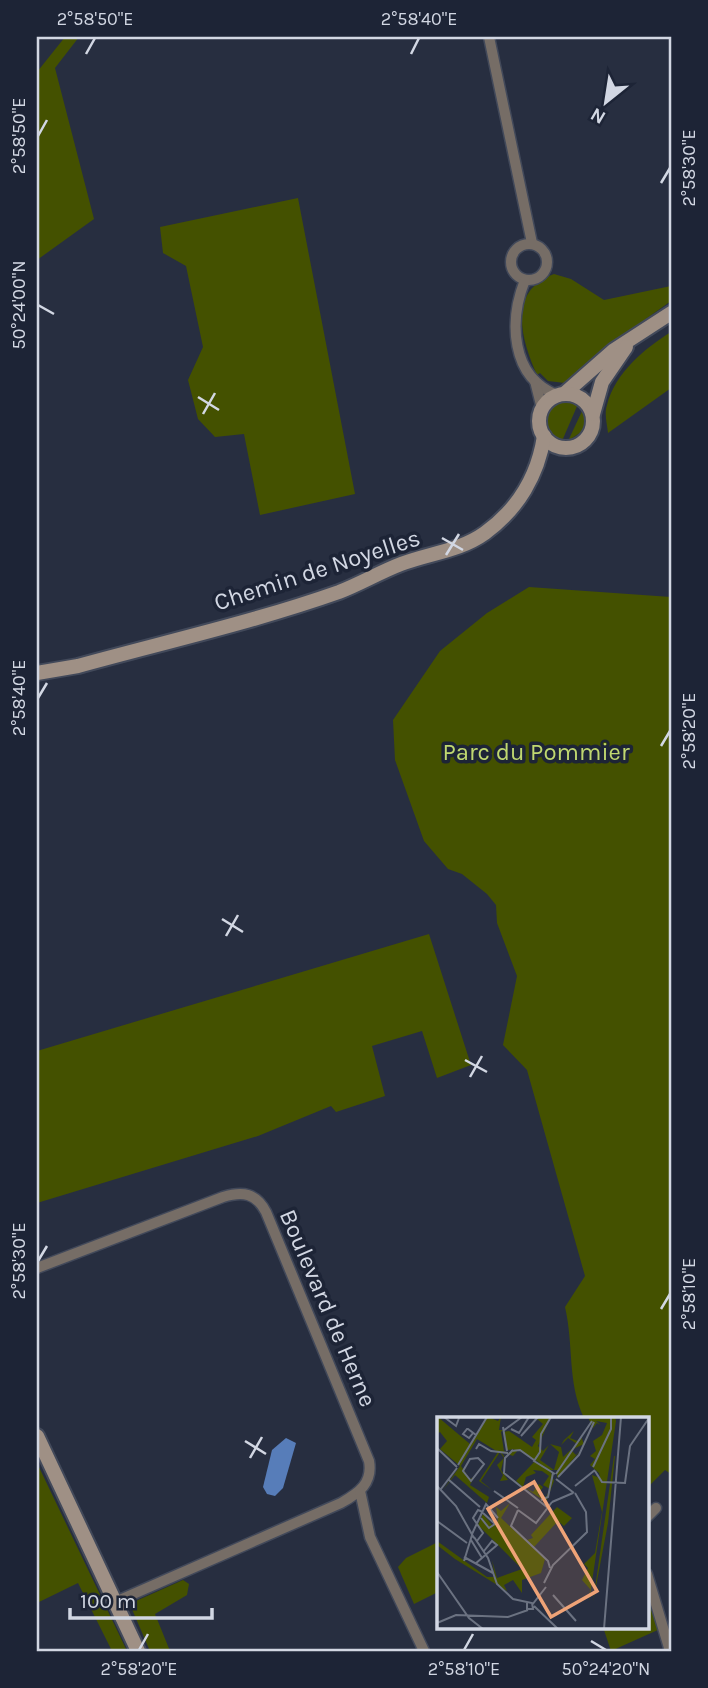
<svg xmlns="http://www.w3.org/2000/svg" width="708" height="1688" font-family="Karla,sans-serif">
	<style>
		.green { fill: #445100 }
		.water { fill: #577db9 }
		.lines { fill: none; stroke-linecap: round; stroke-linejoin: round }
		.street-casing { stroke: #42495a; stroke-width: 13 }
		.secondary-casing { stroke: #42495a; stroke-width: 18 }
		.street { stroke: #766d66; stroke-width: 10 }
		.secondary { stroke: #9f9085; stroke-width: 14 }
		.ticks { fill: none; stroke: #d2d7e3; stroke-width: 2.5 }
		.labels { text-anchor: middle; stroke-width: 7; stroke-linejoin: round; paint-order: stroke }
		.street-label { font-size: 24px; fill: #d2d7e3; stroke: #1d2436 }
		.park-label { font-size: 24px; fill: #c0d870; stroke: #1d2436 }
		.inset-road { fill: none; stroke: #6b7281; stroke-width: 2 }
		.view { fill: #efa377; fill-opacity: 0.15; stroke: #efa377; stroke-width: 3.5 }
		.inset-edge { fill: none; stroke: #d2d7e3; stroke-width: 3.5 }
		.neatline { fill: none; stroke: #d2d7e3; stroke-width: 2.5 }
		.ticks-label { font-size: 18px; text-anchor: middle; fill: #d2d7e3 }
	</style>
	<rect width="100%" height="100%" fill="#272e40"/>
	<!-- green -->
	<g class="green">
		<path d="M65,37h14l-24,31 39,151 -57,41v-188z"/>
		<path d="M298,198l57,296 -95,21 -16,-81 -29,3 -17,-18 -10,-39 15,-33 -17,-81 -23,-13 -3,-26z"/>
		<path d="M554,274l17,5 33,21 67,-14v15l-73,52 -33,30 -17,-2 -8,-8 -3,2c-16,-36 -30,-84 17,-101z"/>
		<path d="M671,332v56l-63,45c-1,-9 -4,-20 -1,-28 8,-32 38,-57 64,-73z"/>
		<path d="M561,400l17,4 -16,37 -12,-7 -5,-13 6,-14z"/>
		<path d="M583,409l3,8 -2,13 -16,11z"/>
		<path d="M529,587l142,10v877l-6,-4 -18,18v-70h-63c-17,-36 -10,-72 -19,-111l20,-31 -58,-206 -24,-25 14,-69 -20,-53 -1,-18 -9,-11 -25,-20 -14,-5 -24,-28 -29,-81 -2,-40 47,-69 47,-38z"/>
		<path d="M429,934l42,131 -34,13 -15,-47 -50,15 13,50 -49,16 -5,-6 -73,30 -221,67v-152z"/>
		<path d="M37,1463l90,188h-15l-34,-68 -41,20z"/>
		<path d="M438,1542v50l-24,12 -16,-37 8,-9z"/>
		<path d="M183,1580l6,4 -2,11 -32,19 15,37h-20l-19,-44 5,-6z"/>
		<path d="M648,1600l4,2 8,27 -49,22 -8,-24h44z"/>
	</g>
	<!-- water -->
	<path class="water" d="M286,1438l10,5 -13,45 -8,8 -8,-2 -4,-7 9,-37z"/>
	<g class="lines">
		<!-- street casing -->
		<g class="street-casing">
			<g id="street">
				<path d="M489,37l43,206"/>
				<circle cx="529" cy="262" r="18"/>
				<path d="M525,280c-16,40 -15,97 32,115"/>
				<path d="M535,381l7,28"/>
				<path d="M37,1268l186,-71c20,-6 33,-4 43,15l103,249c4,22 -10,32 -28,42l-226,99"/>
				<path d="M360,1491l10,46 54,114"/>
				<path d="M647,1517l9,-9"/>
				<path d="M647,1574l23,77"/>
			</g>
		</g>
		<!-- secondary casing -->
		<g class="secondary-casing">
			<g id="secondary">
				<path d="M564,394l50,-44 57,-37"/>
				<circle cx="566" cy="421" r="27"/>
				<path d="M593,414l9,-32 24,-35"/>
				<path d="M37,673l41,-7c87,-24 176,-44 261,-74 21,-8 41,-20 62,-28 29,-11 59,-13 84,-31 33,-24 53,-58 59,-97"/>
				<path d="M37,1436l101,215"/>
			</g>
		</g>
		<!-- street -->
		<use href="#street" class="street"/>
		<!-- secondary -->
		<use href="#secondary" class="secondary"/>
	</g>
	<!-- ticks -->
	<path class="ticks" d="M86,54l9,-16M411,54l8,-16M38,136l9,-16M661,183l9,-15M38,305l16,9M198,397l21,13M203,414l12,-21M442,538l21,12M446,555l13,-21M38,698l9,-15M661,746l9,-15M222,919l21,13M226,936l12,-21M465,1060l22,12M470,1077l12,-21M38,1261l9,-15M661,1309l9,-15M245,1441l21,13M250,1458l12,-21M591,1641l15,9M139,1650l9,-16M464,1650l9,-16"/>
	<g class="labels">
		<!-- street labels -->
		<g class="street-label">
			<text transform="translate(317 570) rotate(-18)" y="8">Chemin de Noyelles</text>
			<text transform="translate(328 1308) rotate(67)" y="8">Boulevard de Herne</text>
		</g>
		<!-- park labels -->
		<g class="park-label">
			<text x="536" y="760">Parc du Pommier</text>
		</g>
	</g>
	<!-- overview -->
	<g transform="translate(437 1417)">
		<rect width="212" height="212" fill="#272e40"/>
		<path d="M1,0l32,27 -11,20 29,-47 10,4 3,-4 -2,13h4l-2,2 3,19 4,2 7,-4 -8,1 -4,-18 6,-1 23,16 4,-7 -4,-3 11,-13 -6,-5 14,-2 -13,29 5,5 6,-6 -9,15 14,10 5,-18 -9,-8 11,3 2,10 14,-13 -9,-6 -7,7 3,-5 10,-9 -4,7 10,4 1,-5 3,7 -13,6 5,5 5,-5 -24,28v-8h-7l4,11 -8,21 -22,-15 9,5 6,-8 4,3 -5,8 8,2 4,-8 -7,-4 6,-9 -7,-5 -9,-1 3,3 -10,4 -3,10 -7,-6 18,-19 6,1 -22,-13 -5,6 -12,-4 3,4v2l-3,12 7,10 -8,1 3,-6 -6,-10 7,-7 -4,-6 -19,29 11,9 -13,-9 19,-29 -21,-13 -16,27 9,13 4,-2 -4,8 19,12 -2,6 -32,-28 -12,15 17,-24 -20,-17 7,-8 -7,-9 -3,2zM151,0h27l1,4 -27,181 1,-13 -8,-9 6,-12 -4,-4 11,-11 7,-41 -10,-37 8,3 -1,-5 -9,-8 5,-6 -5,-3 6,-5 -3,-10 9,-6 5,-12 -11,-2 5,4 -4,-2 -4,5zM178,39l-7,67 -15,79 21,-146zM73,86l-9,15 44,41 -4,14 -19,7v13l-9,-13 -9,5 3,6 -52,-32 -18,-14v-4l50,36h8l-3,-17 5,18 25,-9 -44,-44 5,-11 10,12 5,-5 -2,-14 5,4zM120,90l15,11 -8,8 -6,-5 -24,26 -7,-7 6,-2 -2,-3z" fill="#445100"/>
		<path class="inset-road" d="M7,0l12,9 3,-8M114,0l-10,17 -1,18 -6,9 21,13M66,10l4,24M74,12l8,4 10,-16M66,14l19,-14M36,16l-4,5 -6,-4 4,-5h1l8,6M84,19l17,-19M0,31l20,19M39,32l3,-5 12,7 17,2M76,33l-8,8 -1,15 44,35M74,34l9,-1 14,10M41,41l6,6 -13,17 -8,-10 7,-12zM21,48l29,-48M156,50l18,-38v-12M158,54l7,11 23,1 5,-37 19,-28M119,57l36,-53M121,60l21,-22 15,-33M119,62l18,14M12,63l31,27M0,69l19,20 18,32M138,69l20,-16M4,72l16,-21M57,74l24,17M104,83l7,-3 5,-24M115,85l21,-9M81,93l-7,16 37,35 2,7M81,93l18,13 16,-21M44,101l8,10 6,-4 -12,-11M0,104l30,22M35,117l14,-30 12,14M37,120l14,21 9,26 16,15 19,4 1,6h-6v-6M34,123l11,18M40,124l6,-8 -10,-15 5,-8 5,2M27,140l29,16M27,144l8,-26M38,147l22,-19 -5,-4 -8,10M0,155l32,46 14,11M107,166l9,-18 34,-33 -1,-20 -11,-19M116,178l23,26M95,188l14,-18M97,189l24,23M0,206l19,-8 52,2 20,-7M167,212l17,-212"/>
		<path class="view" d="M97,65l63,109 -46,26 -63,-108z"/>
		<rect width="212" height="212" class="inset-edge"/>
	</g>
	<!-- border -->
	<rect width="708" height="1688" fill="none" stroke="#1d2436" stroke-width="77"/>
	<!-- north arrow -->
	<g transform="translate(606 102) rotate(210)" stroke="#1d2436" stroke-width="5" paint-order="stroke">
	<path d="M0-5L12 26L0 18L-12 26Z" fill="#d2d7e3"/>
	<text y="-10" font-size="19" font-weight="bold" text-anchor="middle" fill="#d2d7e3">N</text>
	</g>
	<!-- scale -->
	<path d="M70 1608v10h142v-10" fill="none" stroke="#d2d7e3" stroke-width="3.5"/>
	<text x="80" y="1608" font-size="21" fill="#d2d7e3" stroke="#1d2436" stroke-width="5" paint-order="stroke">100 m</text>
	<rect x="38" y="38" width="632" height="1612" class="neatline"/>
	<g class="ticks-label">
		<text x="95" y="25">2°58'50"E</text>
		<text x="419" y="25">2°58'40"E</text>
		<text transform="translate(19 136) rotate(-90)" y="6">2°58'50"E</text>
		<text transform="translate(689 168) rotate(-90)" y="6">2°58'30"E</text>
		<text transform="translate(19 305) rotate(-90)" y="6">50°24'00"N</text>
		<text transform="translate(19 698) rotate(-90)" y="6">2°58'40"E</text>
		<text transform="translate(689 731) rotate(-90)" y="6">2°58'20"E</text>
		<text transform="translate(19 1261) rotate(-90)" y="6">2°58'30"E</text>
		<text transform="translate(689 1294) rotate(-90)" y="6">2°58'10"E</text>
		<text x="139" y="1675">2°58'20"E</text>
		<text x="464" y="1675">2°58'10"E</text>
		<text x="606" y="1675">50°24'20"N</text>
	</g>
</svg>
